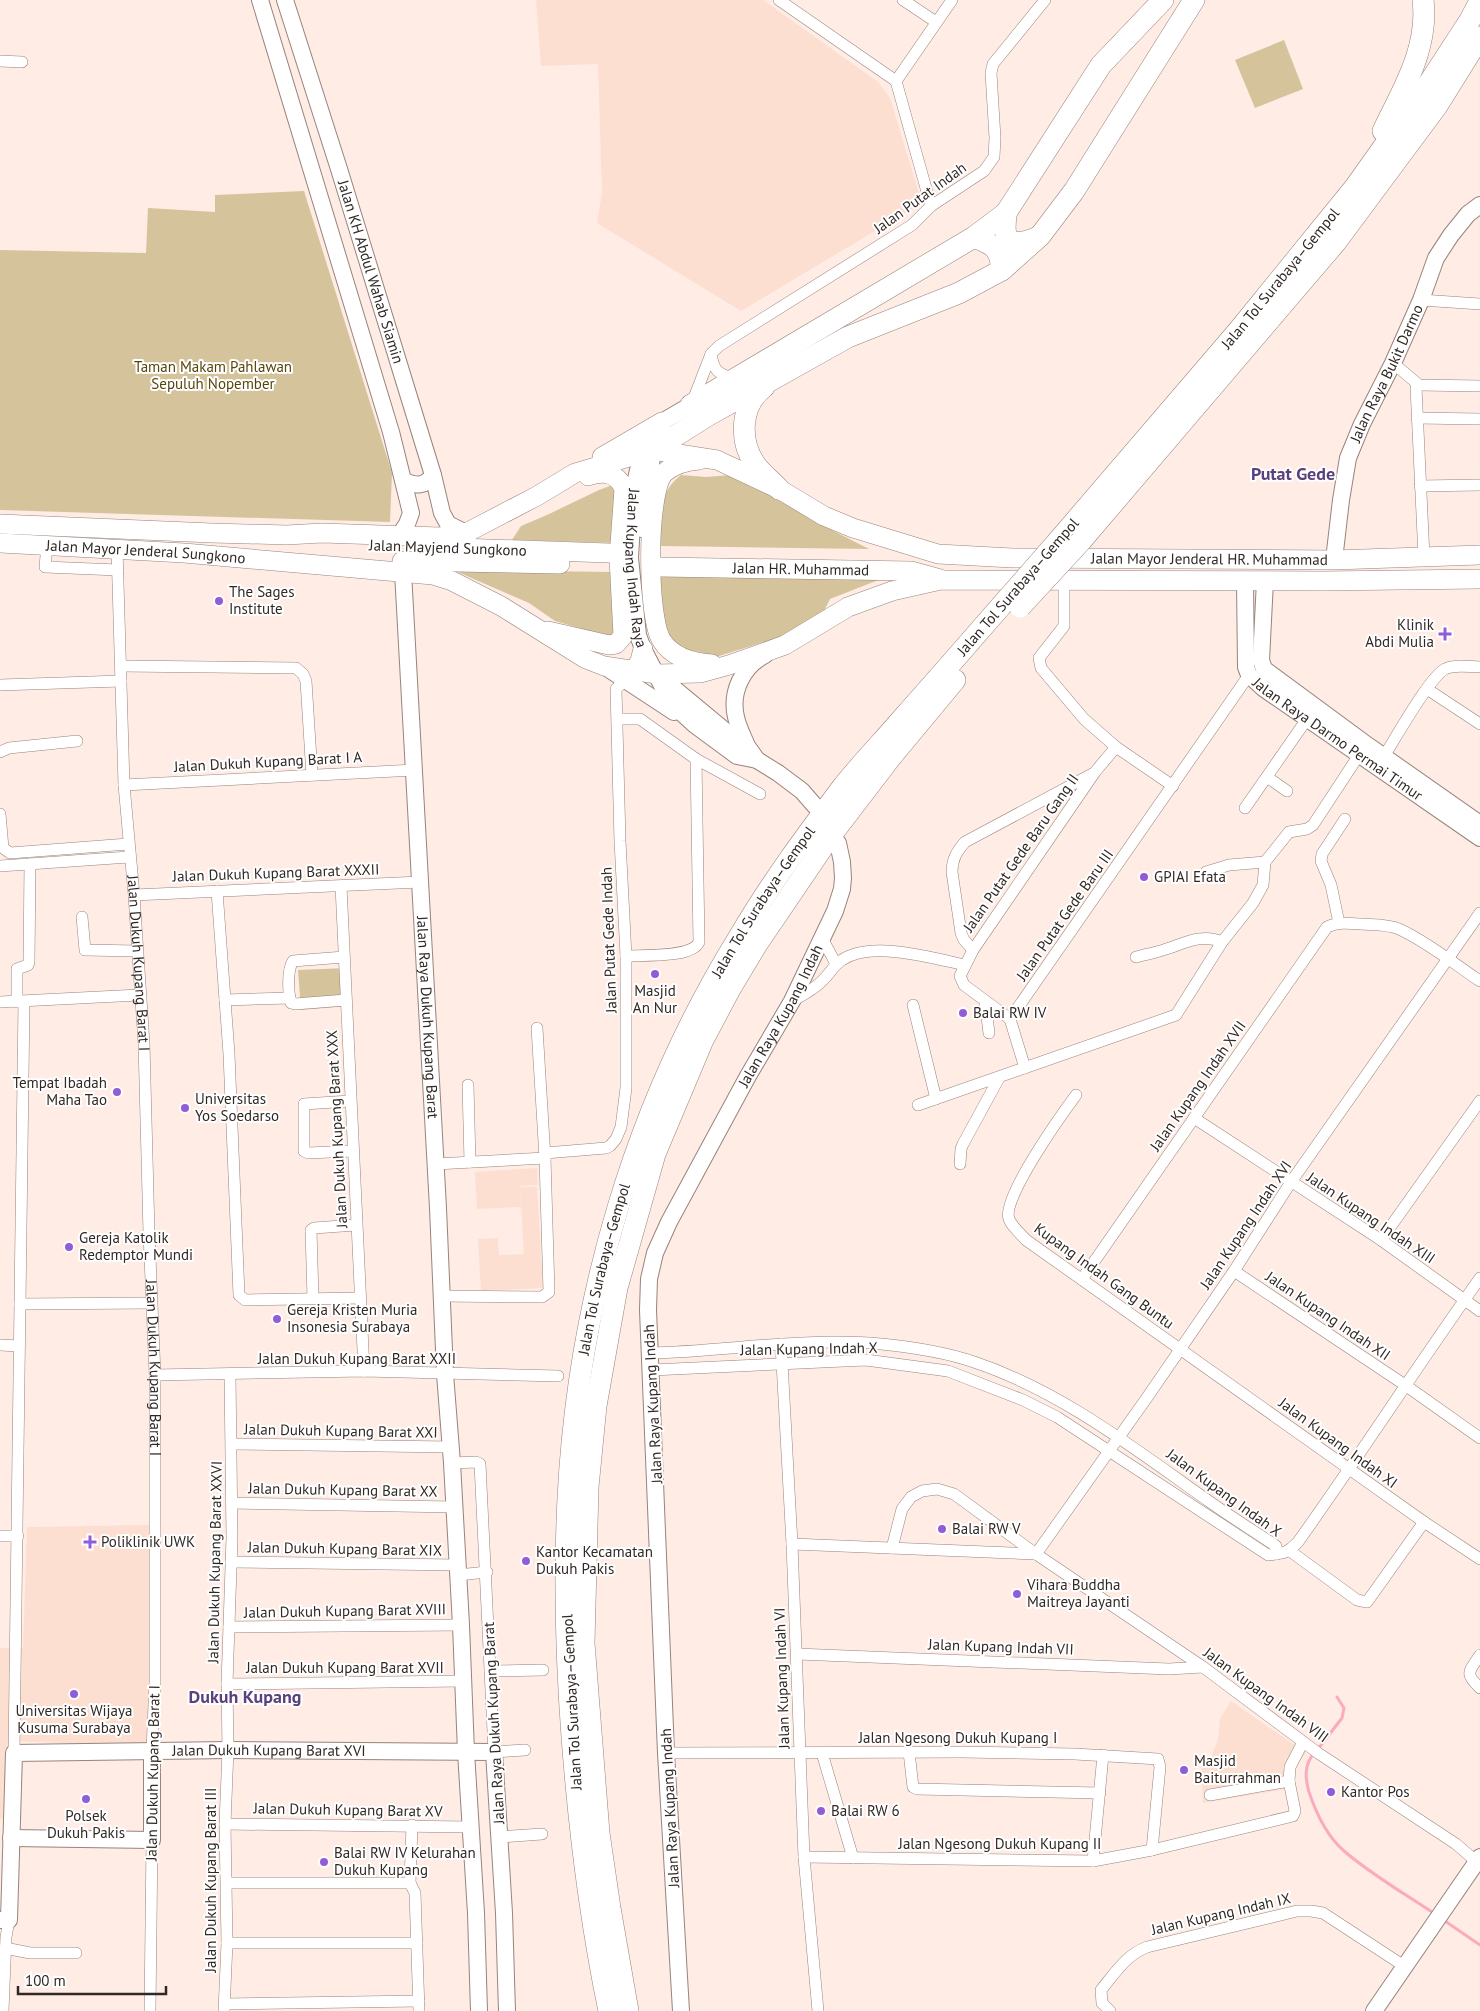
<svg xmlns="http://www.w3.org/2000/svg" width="1480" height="2011" font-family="'PT Sans',sans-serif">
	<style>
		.built { fill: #fcdfd1 }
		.green { fill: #d5c49b }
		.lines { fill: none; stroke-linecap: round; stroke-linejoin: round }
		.stream { stroke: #faabbe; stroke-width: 3 }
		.street-casing { stroke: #97847b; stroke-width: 12 }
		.secondary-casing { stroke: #97847b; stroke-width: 18 }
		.primary-casing { stroke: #97847b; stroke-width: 20 }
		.highway-casing { stroke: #97847b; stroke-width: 22 }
		.street { stroke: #fff; stroke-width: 11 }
		.secondary { stroke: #fff; stroke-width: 16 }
		.primary { stroke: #fff; stroke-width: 19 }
		.highway { stroke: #fff; stroke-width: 21 }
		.highway-bridge-casing { stroke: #97847b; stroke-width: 22; stroke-linecap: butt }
		.highway-bridge { stroke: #fff; stroke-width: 21 }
		.poi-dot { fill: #915dd6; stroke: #fff; stroke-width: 2 }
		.labels { text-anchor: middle; stroke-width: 4; stroke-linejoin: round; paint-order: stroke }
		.street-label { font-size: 15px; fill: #302824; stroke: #fff }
		.park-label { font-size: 15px; fill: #58440b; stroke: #fff }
		.poi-label { font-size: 15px; fill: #302824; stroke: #fff; text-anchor: start }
		.quarter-label { font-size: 18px; font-weight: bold; fill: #59417d; stroke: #fff }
	</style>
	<rect width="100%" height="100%" fill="#feece5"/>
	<!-- built -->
	<g class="built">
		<path d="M536,0h227l115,82 12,16 32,105 -181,108 -144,-88 5,-30 -4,-129 -57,2z"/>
		<path d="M537,1168l1,17 -18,1 1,21 -44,2 -2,-37z"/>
		<path d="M520,1187h17l6,101 -62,3 -3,-52 20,-1 1,17 25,-1z"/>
		<path d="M152,1525l-4,221 -140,-5 -5,78h-3v-171h23l4,-121z"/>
		<path d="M1231,1701l75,52 -13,17v18l-90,15 -2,-43h9l8,-21 2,-20z"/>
	</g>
	<!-- green -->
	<g class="green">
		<path d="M1284,40l19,49 -48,19 -20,-48z"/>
		<path d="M304,191l88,282 -2,49 -390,-12v-260l146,3 2,-45 67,4v-17z"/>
		<path d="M681,475l25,2 24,-2 70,35 18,13 51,26 -208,-3c0,-30 -5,-51 20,-71z"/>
		<path d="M610,486l9,5 -1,52 -106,-3 9,-14 26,-11 52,-25z"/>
		<path d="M453,570l164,2 4,64 -14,8 -28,-16 -24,-7 -26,-18z"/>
		<path d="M659,573l227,4 -56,22 -6,12 -37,24 -84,26 -12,-2 -28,-24z"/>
		<path d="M347,968l2,38 -48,4 -3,-40z"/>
	</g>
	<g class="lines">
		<!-- stream -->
		<g class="stream">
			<path d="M1318,1749l24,-31 2,-10 -7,-11"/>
			<path d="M1314,1753c-10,12 -9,25 -5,39 7,21 19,45 35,59 28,24 61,43 91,63"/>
			<path d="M1442,1919l38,26"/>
		</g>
		<!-- street casing -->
		<g class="street-casing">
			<g id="street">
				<path d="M779,0l117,81"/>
				<path d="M903,0l33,22"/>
				<path d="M0,61l22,1"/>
				<path d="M931,206l-35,-125 56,-81"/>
				<path d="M1421,300l59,4"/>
				<path d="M711,354c3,17 6,19 23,25"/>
				<path d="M1393,363l26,22 61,1"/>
				<path d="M1419,385l-3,2 8,170"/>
				<path d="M692,403l19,-49 8,-8 193,-121 19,-19 53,-35 10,-14 1,-19 -4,-65 2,-9 52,-64"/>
				<path d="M1417,418l63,1"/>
				<path d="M1420,486l60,-1"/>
				<path d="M47,545l-2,22 73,3"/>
				<path id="s1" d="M117,549l7,236 10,110 10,149 5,189 6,142v307l-3,69"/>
				<path d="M1064,581v45l-25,32 2,10 43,51 32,28 57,39"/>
				<path d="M121,666l175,2 7,6 3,7 6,94"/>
				<path d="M0,685l121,-4"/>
				<path d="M1427,689l53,35"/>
				<path d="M618,719h22l56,40 64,35"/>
				<path d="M0,752l9,-4 68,-7"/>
				<path d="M1381,761c12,-18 48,-84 64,-92 9,-5 25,-2 35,-2"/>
				<path d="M1267,777l20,14"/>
				<path d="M124,785l291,-15"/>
				<path d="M1245,808l62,-89"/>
				<path d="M0,814l3,34 7,5 118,-9"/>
				<path d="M0,866l129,-9"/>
				<path d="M1206,872l23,-7 36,-3"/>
				<path d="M341,886l23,485"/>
				<path d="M217,891l12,163 10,241 6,5 115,-2"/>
				<path d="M134,895l286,-13"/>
				<path d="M82,917l3,33 52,1"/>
				<path d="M1339,923l-8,-38 -10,-24 1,-7 23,-35"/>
				<path d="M822,938l14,26"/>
				<path d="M973,950l-9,-10 -3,-7 -9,-61c0,-13 5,-21 13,-30l127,-68"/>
				<path d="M626,956c17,-1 66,2 73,-14l-3,-183"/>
				<path d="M344,957l-51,4c-6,9 -5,31 -2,42l4,1 51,-4"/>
				<path d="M1136,957c10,-3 20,-4 30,-8 19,-6 36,-16 56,-7"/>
				<path d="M225,1000l65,-2"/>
				<path d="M792,1001c11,-6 23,-12 32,-22 6,-6 10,-14 18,-19 30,-20 90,-2 123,5"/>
				<path d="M985,1001l4,32"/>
				<path d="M0,1002l139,-7"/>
				<path d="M17,1002v-33l11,-4 1,-3 1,-98"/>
				<path d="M913,1005l23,94"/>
				<path d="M1010,1019l-46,-34 -4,-9 13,-26 122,-178 21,-25"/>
				<path d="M1025,1068l-15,-49 239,-344"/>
				<path d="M468,1085l2,77"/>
				<path d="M1076,1095c-14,19 -75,104 -67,124 3,8 12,15 17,21l398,282 56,37"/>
				<path d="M350,1101l-46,3v47l4,2 45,-2"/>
				<path d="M918,1105l258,-90 46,-73 31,-39 10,-18 2,-23 24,-30 18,-3 6,-4 46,-70"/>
				<path d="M1194,1118l187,122 99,71"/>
				<path d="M545,1153l61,-5 4,-2 6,-7 5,-12 5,-39v-132l-6,-115 -4,-152 14,-14"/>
				<path d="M436,1164l109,-6 -8,-130"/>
				<path d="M960,1164l1,-15 2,-5 36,-66"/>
				<path d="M1381,1240l99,-139"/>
				<path d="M1234,1271l171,114 75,53"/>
				<path d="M1082,1279l245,-352c11,-5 21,-4 34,-3 12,1 26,0 38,5 27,12 57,36 81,52"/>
				<path d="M441,1296l101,1 7,-5 -4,-134"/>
				<path d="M313,1298l-2,-68 3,-2 42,-3"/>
				<path d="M20,1304l131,-1"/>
				<path d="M781,1344l11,200 12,313 14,154"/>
				<path d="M0,1345l19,1"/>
				<path d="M651,1353c76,-2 154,-16 230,-9 30,3 64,8 93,18 87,29 161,87 236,140 21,15 44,29 66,44l1,8"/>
				<path d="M652,1370l214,-10 82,11 75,29 34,17 211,138c16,-2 18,-1 30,-13 62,-87 120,-177 182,-264"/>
				<path d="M155,1375l209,-4 194,5"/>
				<path d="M232,1444l219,3"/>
				<path d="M452,1463l24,-1 4,2 14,288 31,-2"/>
				<path d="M232,1503l222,4"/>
				<path d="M0,1536h18"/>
				<path d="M792,1544l244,10"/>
				<path d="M892,1548l10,-39 9,-12 11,-6 15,-2 17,5 82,60 167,113 115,86 138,91 21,18"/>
				<path d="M1290,1551l67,49 10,2 57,-80"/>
				<path d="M1036,1554l110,-155 88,-128 57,-89 189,-269"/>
				<path d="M231,1562l226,3"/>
				<path d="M458,1575l29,-3"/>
				<path d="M229,1627l232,-2"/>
				<path d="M797,1654l372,15 34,-2"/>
				<path d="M1480,1655c-11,17 -16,18 0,33"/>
				<path d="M491,1671l52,-1"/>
				<path d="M227,1684l236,-3"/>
				<path d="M909,1752l4,35 4,2 183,4"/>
				<path d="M14,1753l10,-751"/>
				<path d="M666,1753l296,-1 113,2 83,5 2,8 -8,83"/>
				<path d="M822,1753l31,105"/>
				<path d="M1210,1795l79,-14"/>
				<path d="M225,1824l245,3"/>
				<path d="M499,1837l43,-3"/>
				<path d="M804,1857l289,4 59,-11 141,-34 2,-5 -6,-30 1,-14 13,-25"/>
				<path d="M1093,1861l10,-106"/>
				<path d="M227,1883h183l5,10 4,118"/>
				<path d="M410,1883l2,-58"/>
				<path d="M227,1943h190"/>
				<path d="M5,1948l25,5h46"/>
				<path d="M225,2004l194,-3"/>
				<path d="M3,2011l3,-74 3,-17"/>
				<path d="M150,2011l2,-171"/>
				<path d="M224,2011l3,-68 -2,-119 3,-74 -1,-66 5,-146 -2,-164"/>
				<path d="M1110,2011l-8,-8 -1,-13c14,-17 25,-35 46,-43l150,-36h14l12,2 81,53"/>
			</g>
		</g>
		<!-- secondary casing -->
		<g class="secondary-casing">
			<g id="secondary">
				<path d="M260,0l131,432 20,81 -4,11 -8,12"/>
				<path id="s2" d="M285,0l54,169 94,306 9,38 6,11 18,9"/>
				<path id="s3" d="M653,450l-15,20 -4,18 -4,70 8,77 5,14 28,54 24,22 42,31 20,4 21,13 24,18 13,15"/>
				<path d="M404,481c12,5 21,6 29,-6"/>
				<path d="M642,529l11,-79 9,-28 29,-17"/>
				<path id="s4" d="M1334,560l7,-60 7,-42 14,-34 31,-61 28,-63 15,-42 15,-23 17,-21 12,-9"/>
				<path id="s5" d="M403,572l35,636 7,166 7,89 9,162 5,127 10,161 3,98"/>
				<path id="s6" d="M1245,581l1,86 3,8 14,13 217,150"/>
				<path d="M1265,581l-4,79 3,9 99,73 117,82"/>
				<path d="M604,666l70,46"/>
				<path d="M659,676l71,59 17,11 10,14"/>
				<path d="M747,746c-4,-10 -9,-19 -11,-29 -6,-25 7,-51 29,-62"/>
				<path d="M11,1838l141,2v-89"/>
				<path id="s7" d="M0,1920h9l5,-167 214,-3 266,2 10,161 3,98"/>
				<path id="s8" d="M681,2011l-15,-258 -18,-443 1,-31 6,-26 14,-31 79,-146 44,-75 43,-90 7,-22 1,-11 -1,-16 -4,-19"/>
				<path d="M1374,2011l106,-154"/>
			</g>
		</g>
		<!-- primary casing -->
		<g class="primary-casing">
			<g id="primary">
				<path d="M602,457l60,-35"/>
				<path d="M699,460c-13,1 -25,4 -35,13 -18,20 -17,146 -2,168 11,17 32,22 50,23"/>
				<path id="s9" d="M0,524l212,9 75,2 35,-2 118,4 26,-4 71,-37 38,-23 78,-23 64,10 62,29 45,27 29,12 85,26 74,4 322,2 146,-5"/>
				<path id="s10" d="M0,543l184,10 249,22 19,6 49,25 85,53 18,7 53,8 43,-1 29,-8 56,-20 63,-38 44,-16 49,-11 382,1 157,-2"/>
				<path d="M430,547l179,6"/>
				<path d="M402,561l158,3"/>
				<path id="s11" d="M660,567l251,4 29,8"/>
				<path d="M548,631l61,14 7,-1 7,-8 -4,-78 5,-69c-7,-17 -20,-18 -36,-13"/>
				<path d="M633,672l7,-11 3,-12"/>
			</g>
		</g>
		<!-- highway casing -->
		<g class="highway-casing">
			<g id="highway">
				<path d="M1383,131c20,-42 46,-83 40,-131"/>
				<path d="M1006,213c0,6 -2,15 0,21 4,14 23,7 32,3"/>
				<path d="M974,237c20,8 26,11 28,33"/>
				<path d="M764,387c-24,18 -25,54 -9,77 6,9 17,17 24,25"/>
				<path d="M691,405l283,-168 32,-24 95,-148 62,-65"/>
				<path d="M653,450l54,-34 141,-79 111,-44 43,-23 38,-34 34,-45 120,-191"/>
				<path id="s12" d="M1058,541l180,-210 117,-144 74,-104 41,-63 10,-19"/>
				<path d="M1081,541l255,-299 101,-136 43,-69"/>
				<path id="s13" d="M609,2011c-19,-91 -30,-182 -37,-274 -6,-80 -8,-159 -4,-239 10,-197 67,-393 171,-561 31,-53 68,-103 105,-152 18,-22 37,-42 56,-64 34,-38 68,-77 101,-115"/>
				<path d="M628,2011l-18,-103 -11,-75 -15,-190 4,-156 8,-81 21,-118 38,-134 48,-114 27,-51 27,-45 72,-106 62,-81 64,-77"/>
			</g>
		</g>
		<!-- street -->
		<use href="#street" class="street"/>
		<!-- secondary -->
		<use href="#secondary" class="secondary"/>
		<!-- primary -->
		<use href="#primary" class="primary"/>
		<!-- highway -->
		<use href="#highway" class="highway"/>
		<!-- highway-bridge casing -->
		<g class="highway-bridge-casing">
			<g id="highway-bridge">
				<path d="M1001,606l57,-65"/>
				<path d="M1020,607l61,-66"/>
			</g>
		</g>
		<!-- highway-bridge -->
		<use href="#highway-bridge" class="highway-bridge"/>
	</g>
	<!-- markers -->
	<g class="poi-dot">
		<circle cx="219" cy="601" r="5"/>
		<path d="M1442.5 626.5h5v5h5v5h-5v5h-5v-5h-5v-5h5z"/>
		<circle cx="1144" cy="877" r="5"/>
		<circle cx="655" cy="974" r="5"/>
		<circle cx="963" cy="1013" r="5"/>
		<circle cx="117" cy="1092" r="5"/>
		<circle cx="185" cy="1108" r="5"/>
		<circle cx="69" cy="1247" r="5"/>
		<circle cx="277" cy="1319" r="5"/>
		<circle cx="942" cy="1529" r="5"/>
		<path d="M87.5 1534.5h5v5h5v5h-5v5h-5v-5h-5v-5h5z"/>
		<circle cx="526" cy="1561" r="5"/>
		<circle cx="1017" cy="1594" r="5"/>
		<circle cx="74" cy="1694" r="5"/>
		<circle cx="1184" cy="1770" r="5"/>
		<circle cx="1331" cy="1792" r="5"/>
		<circle cx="86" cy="1799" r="5"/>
		<circle cx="821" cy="1811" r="5"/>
		<circle cx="324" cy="1862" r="5"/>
	</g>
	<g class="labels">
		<!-- street labels -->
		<g class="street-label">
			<text transform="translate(920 198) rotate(-36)" y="5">Jalan Putat Indah</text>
			<text dy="5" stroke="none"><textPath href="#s2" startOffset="285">Jalan KH Abdul Wahab Siamin</textPath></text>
			<text dy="5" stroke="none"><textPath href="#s12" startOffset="344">Jalan Tol Surabaya–Gempol</textPath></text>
			<text dy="5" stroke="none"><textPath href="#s4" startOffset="196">Jalan Raya Bukit Darmo</textPath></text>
			<text transform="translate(448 548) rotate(2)" y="5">Jalan Mayjend Sungkono</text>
			<text dy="5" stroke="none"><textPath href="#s10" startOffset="146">Jalan Mayor Jenderal Sungkono</textPath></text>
			<text dy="5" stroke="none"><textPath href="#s9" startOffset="1250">Jalan Mayor Jenderal HR. Muhammad</textPath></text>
			<text dy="5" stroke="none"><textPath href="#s3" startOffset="124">Jalan Kupang Indah Raya</textPath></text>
			<text dy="5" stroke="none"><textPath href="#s11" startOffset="141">Jalan HR. Muhammad</textPath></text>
			<text transform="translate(1018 587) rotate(-49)" y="5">Jalan Tol Surabaya–Gempol</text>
			<text dy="5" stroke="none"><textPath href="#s6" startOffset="204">Jalan Raya Darmo Permai Timur</textPath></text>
			<text transform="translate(268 762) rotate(-3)" y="5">Jalan Dukuh Kupang Barat I A</text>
			<text transform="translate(1021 853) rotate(-55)" y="5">Jalan Putat Gede Baru Gang II</text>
			<text transform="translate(276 873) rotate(-2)" y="5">Jalan Dukuh Kupang Barat XXXII</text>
			<text dy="5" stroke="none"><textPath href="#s13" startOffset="1151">Jalan Tol Surabaya–Gempol</textPath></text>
			<text transform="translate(1065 915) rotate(-55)" y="5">Jalan Putat Gede Baru III</text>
			<text transform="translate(609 940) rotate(-92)" y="5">Jalan Putat Gede Indah</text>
			<text dy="5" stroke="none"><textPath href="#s1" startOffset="415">Jalan Dukuh Kupang Barat I</textPath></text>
			<text dy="5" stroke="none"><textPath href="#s8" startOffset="1028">Jalan Raya Kupang Indah</textPath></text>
			<text dy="5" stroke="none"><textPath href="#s5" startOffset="446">Jalan Raya Dukuh Kupang Barat</textPath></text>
			<text transform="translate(1198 1086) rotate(-55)" y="5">Jalan Kupang Indah XVII</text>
			<text transform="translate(337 1129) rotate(-93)" y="5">Jalan Dukuh Kupang Barat XXX</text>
			<text transform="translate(1371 1218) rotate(34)" y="5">Jalan Kupang Indah XIII</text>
			<text transform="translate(1246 1225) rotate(-56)" y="5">Jalan Kupang Indah XVI</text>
			<text dy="5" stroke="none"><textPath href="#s13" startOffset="748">Jalan Tol Surabaya–Gempol</textPath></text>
			<text transform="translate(1104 1276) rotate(36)" y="5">Kupang Indah Gang Buntu</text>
			<text transform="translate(1328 1316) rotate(34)" y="5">Jalan Kupang Indah XII</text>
			<text transform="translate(809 1349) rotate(-1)" y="5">Jalan Kupang Indah X</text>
			<text x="357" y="1364">Jalan Dukuh Kupang Barat XXII</text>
			<text dy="5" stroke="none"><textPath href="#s1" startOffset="820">Jalan Dukuh Kupang Barat I</textPath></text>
			<text transform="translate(653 1404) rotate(-93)" y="5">Jalan Raya Kupang Indah</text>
			<text transform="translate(341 1431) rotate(1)" y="5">Jalan Dukuh Kupang Barat XXI</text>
			<text transform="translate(1338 1443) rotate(36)" y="5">Jalan Kupang Indah XI</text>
			<text transform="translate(343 1490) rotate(1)" y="5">Jalan Dukuh Kupang Barat XX</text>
			<text transform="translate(1224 1493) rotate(36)" y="5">Jalan Kupang Indah X</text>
			<text transform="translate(345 1549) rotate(1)" y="5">Jalan Dukuh Kupang Barat XIX</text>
			<text transform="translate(215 1562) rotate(-89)" y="5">Jalan Dukuh Kupang Barat XXVI</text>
			<text transform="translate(345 1611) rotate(-1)" y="5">Jalan Dukuh Kupang Barat XVIII</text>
			<text transform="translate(1001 1647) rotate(2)" y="5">Jalan Kupang Indah VII</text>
			<text x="345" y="1673">Jalan Dukuh Kupang Barat XVII</text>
			<text transform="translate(782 1678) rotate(-92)" y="5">Jalan Kupang Indah VI</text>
			<text transform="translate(1266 1695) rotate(36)" y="5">Jalan Kupang Indah VIII</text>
			<text transform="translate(572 1702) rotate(-93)" y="5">Jalan Tol Surabaya–Gempol</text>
			<text transform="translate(494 1723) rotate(-93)" y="5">Jalan Raya Dukuh Kupang Barat</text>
			<text x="958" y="1743">Jalan Ngesong Dukuh Kupang I</text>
			<text dy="5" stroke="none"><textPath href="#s7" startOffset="431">Jalan Dukuh Kupang Barat XVI</textPath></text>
			<text transform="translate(153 1773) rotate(-89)" y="5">Jalan Dukuh Kupang Barat I</text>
			<text transform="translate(670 1808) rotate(-93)" y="5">Jalan Raya Kupang Indah</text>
			<text transform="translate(348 1810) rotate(1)" y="5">Jalan Dukuh Kupang Barat XV</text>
			<text x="1000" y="1849">Jalan Ngesong Dukuh Kupang II</text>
			<text transform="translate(211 1880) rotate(-90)" y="5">Jalan Dukuh Kupang Barat III</text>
			<text transform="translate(1221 1914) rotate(-13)" y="5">Jalan Kupang Indah IX</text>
		</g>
		<!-- park labels -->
		<g class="park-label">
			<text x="213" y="372">Taman Makam Pahlawan<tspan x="213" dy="17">Sepuluh Nopember</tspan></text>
		</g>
		<!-- poi labels -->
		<g class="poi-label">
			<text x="229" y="597">The Sages<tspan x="229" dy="17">Institute</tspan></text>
			<text x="1434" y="630" text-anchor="end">Klinik<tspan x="1434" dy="17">Abdi Mulia</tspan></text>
			<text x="1154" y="882">GPIAI Efata</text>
			<text x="655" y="996" text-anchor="middle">Masjid<tspan x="655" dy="17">An Nur</tspan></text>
			<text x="973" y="1018">Balai RW IV</text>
			<text x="107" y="1088" text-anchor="end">Tempat Ibadah<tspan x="107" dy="17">Maha Tao</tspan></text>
			<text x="195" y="1104">Universitas<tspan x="195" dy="17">Yos Soedarso</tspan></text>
			<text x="79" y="1243">Gereja Katolik<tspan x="79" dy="17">Redemptor Mundi</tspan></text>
			<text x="287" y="1315">Gereja Kristen Muria<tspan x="287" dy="17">Insonesia Surabaya</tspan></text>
			<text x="952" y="1534">Balai RW V</text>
			<text x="101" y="1547">Poliklinik UWK</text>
			<text x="536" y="1557">Kantor Kecamatan<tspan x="536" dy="17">Dukuh Pakis</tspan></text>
			<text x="1027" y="1590">Vihara Buddha<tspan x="1027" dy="17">Maitreya Jayanti</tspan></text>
			<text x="74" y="1716" text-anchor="middle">Universitas Wijaya<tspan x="74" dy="17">Kusuma Surabaya</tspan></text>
			<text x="1194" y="1766">Masjid<tspan x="1194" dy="17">Baiturrahman</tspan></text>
			<text x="1341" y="1797">Kantor Pos</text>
			<text x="831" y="1816">Balai RW 6</text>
			<text x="86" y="1821" text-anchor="middle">Polsek<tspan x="86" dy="17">Dukuh Pakis</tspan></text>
			<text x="334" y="1858">Balai RW IV Kelurahan<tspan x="334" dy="17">Dukuh Kupang</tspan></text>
		</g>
		<!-- quarter labels -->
		<g class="quarter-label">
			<text x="1293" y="480">Putat Gede</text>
			<text x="245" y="1703">Dukuh Kupang</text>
		</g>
	</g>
	<!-- scale -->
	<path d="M18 1986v8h148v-8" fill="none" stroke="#302824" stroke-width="2.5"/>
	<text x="25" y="1986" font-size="15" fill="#302824" stroke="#ffffff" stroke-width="4" paint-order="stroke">100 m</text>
</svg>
